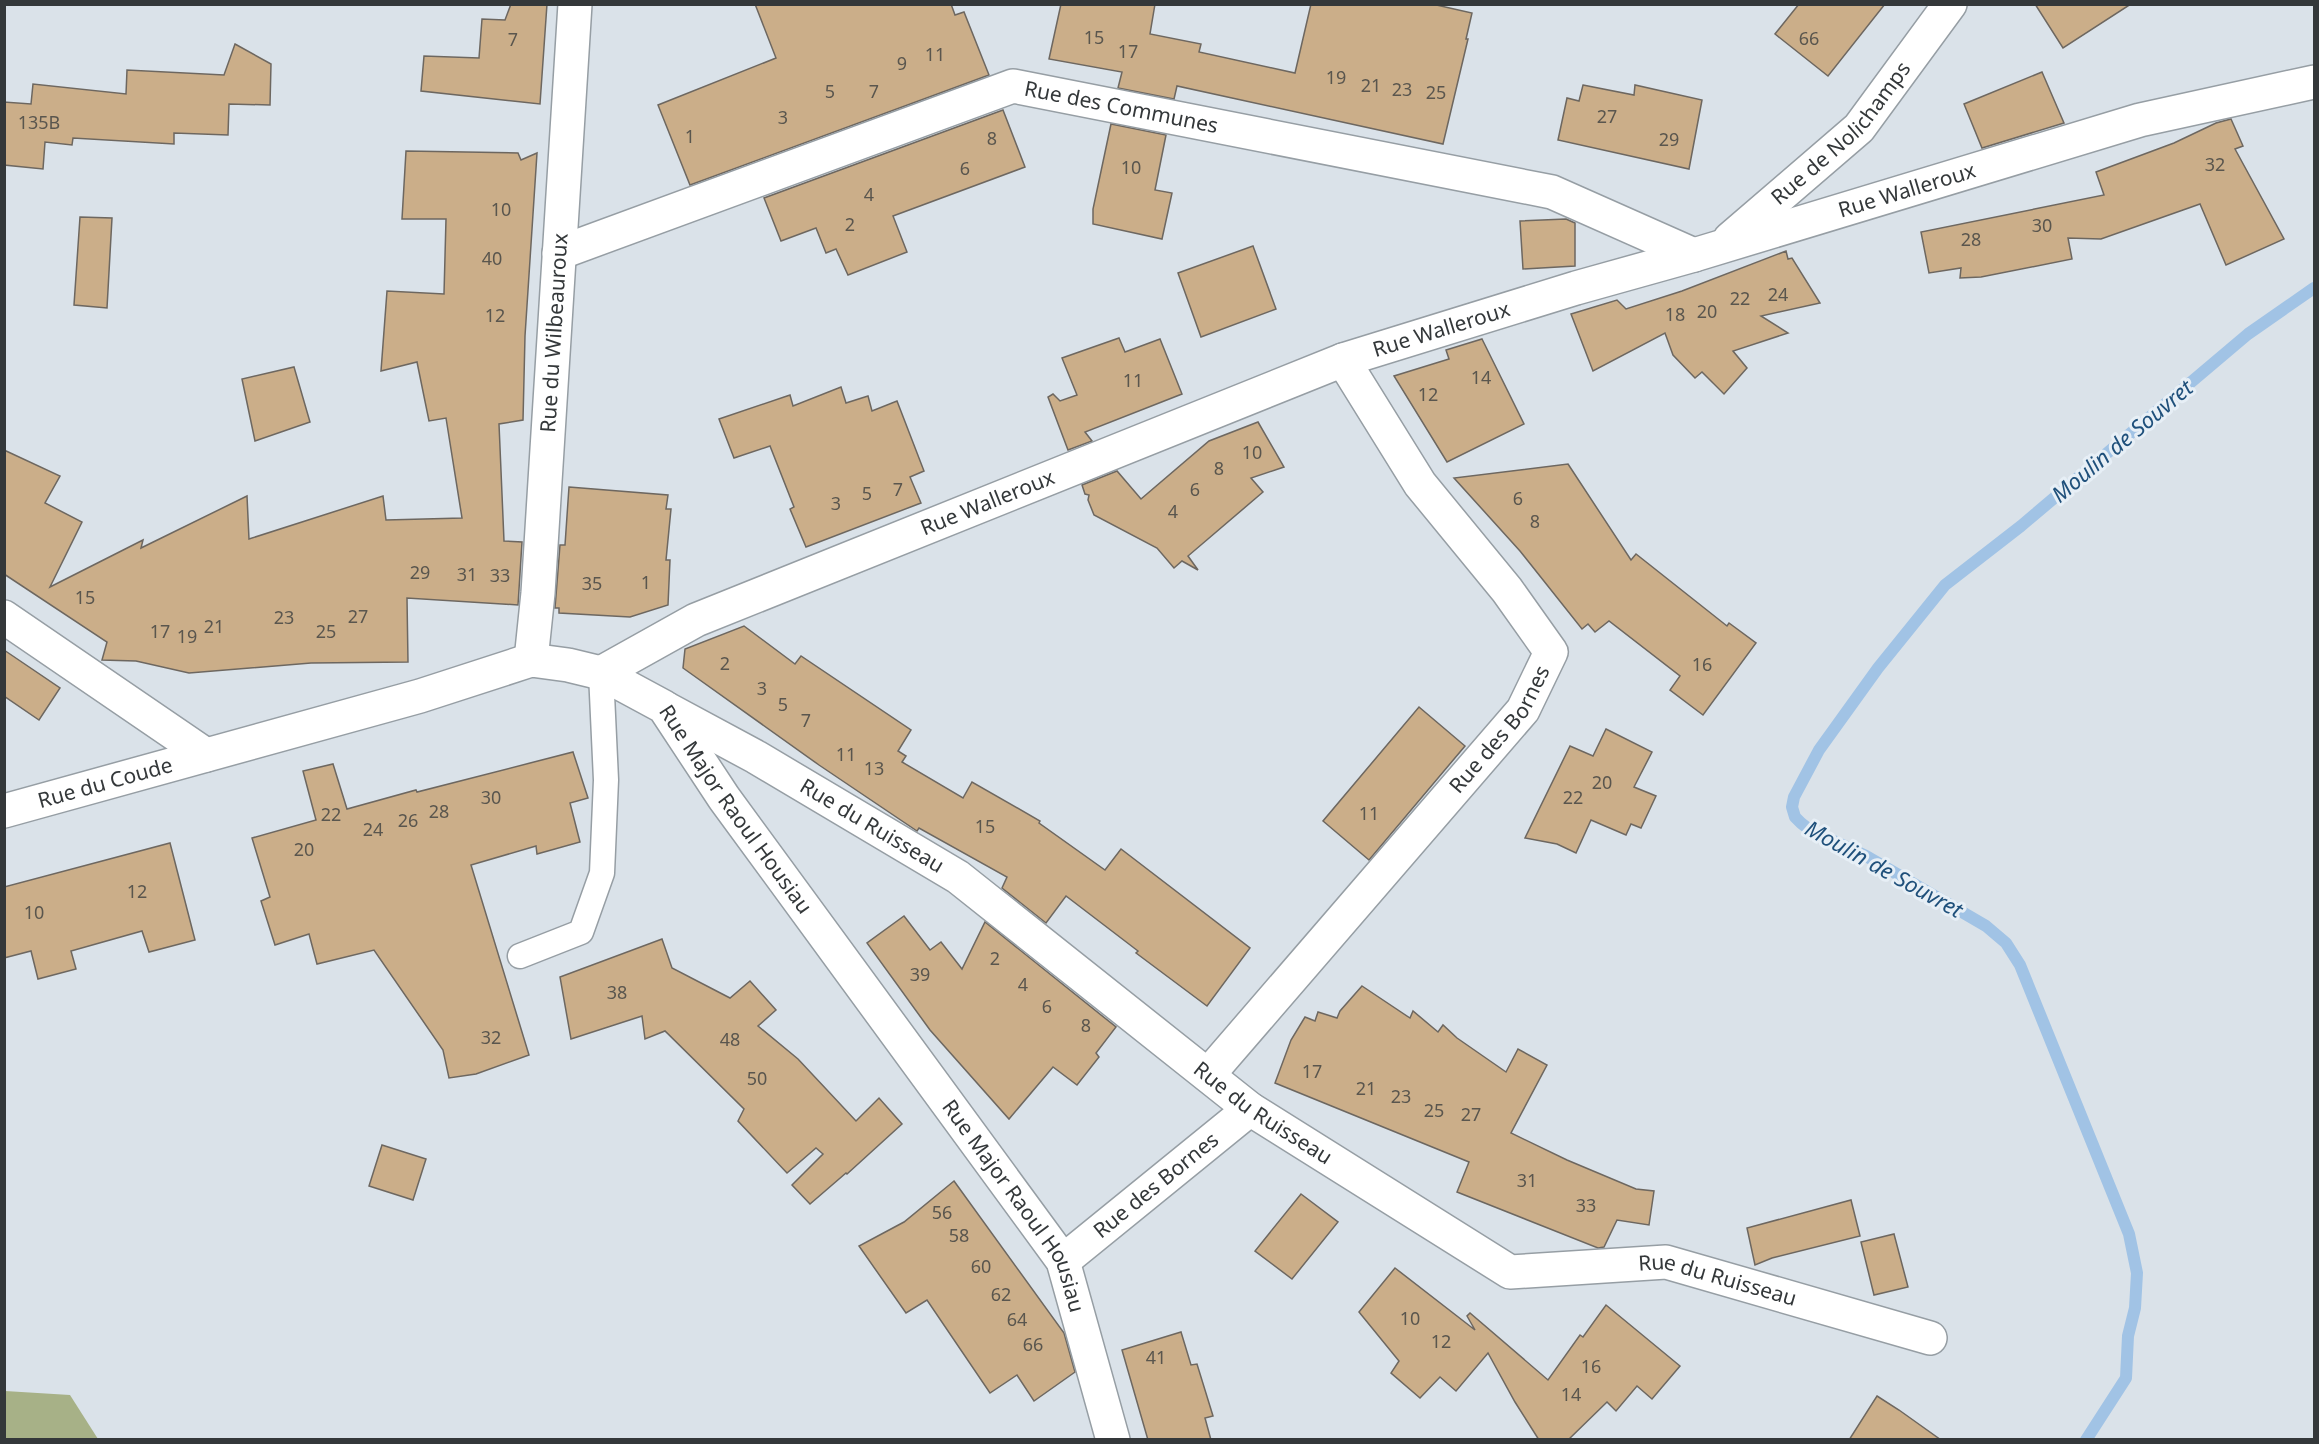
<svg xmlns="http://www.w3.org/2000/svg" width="2319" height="1444" font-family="'Noto Sans',sans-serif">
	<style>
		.forest { fill: #a7b187 }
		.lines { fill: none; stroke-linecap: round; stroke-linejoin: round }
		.stream { stroke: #a1c3e5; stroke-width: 12 }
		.building { fill: #cbae89; stroke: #6d6760; stroke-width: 1.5 }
		.lane-casing { stroke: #969ea4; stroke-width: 27 }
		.street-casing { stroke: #969ea4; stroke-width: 36 }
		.lane { stroke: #fff; stroke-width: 24 }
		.street { stroke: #fff; stroke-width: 33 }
		.labels { text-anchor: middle; stroke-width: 6; stroke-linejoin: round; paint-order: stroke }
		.number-label { font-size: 18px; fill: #5a564e }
		.street-label { font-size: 21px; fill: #34383a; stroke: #e7eff6 }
		.water-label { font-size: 22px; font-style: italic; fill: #1f507b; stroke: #e7eff6 }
	</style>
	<rect width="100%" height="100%" fill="#dae2e9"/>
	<!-- forest -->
	<path class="forest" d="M5,1391l65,4 28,44h-93z"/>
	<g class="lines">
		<!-- stream -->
		<path class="stream" d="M2086,1440l40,-62 2,-42 7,-28 2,-35 -8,-39 -109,-269 -14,-22 -20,-17 -120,-70 -56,-26 -9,-7 -6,-6 -3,-10 2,-10 25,-47 59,-82 67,-83 76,-59 227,-192 66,-46"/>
	</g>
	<!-- building -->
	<g class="building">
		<path d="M511,4h36l-7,100 -119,-13 3,-35 55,2 3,-39 23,1z"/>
		<path d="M755,4h196l4,11 9,-3 25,63 -299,110 -32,-80 118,-47z"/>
		<path d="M1061,4h94l-5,30 51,10 -2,8 96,21 16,-69h121l40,9 -6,26h2l-25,105 -266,-58 -3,13 -56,-11 4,-16 -73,-13z"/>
		<path d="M1799,4h86l-57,72 -53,-42z"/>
		<path d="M2035,4h96l-68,44z"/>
		<path d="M235,44l36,20 -1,41 -41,-1 -1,31 -54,-2v11l-101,-6 -1,7 -27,-3 -2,27 -39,-4v-63l27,2 2,-20 93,10 1,-24 97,5z"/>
		<path d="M2042,72l22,51 -82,25 -18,-44z"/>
		<path d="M1583,85l51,10 1,-10 67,15 -13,69 -131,-29 9,-42 12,3z"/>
		<path d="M1003,110l22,57 -132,49 14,36 -59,23 -12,-26 -10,4 -10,-25 -35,13 -17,-43z"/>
		<path d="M2231,119l12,27 -8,3 49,90 -58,26 -26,-61 -99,35 -33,-1 4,21 -91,18 -21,1 1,-10 -32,5 -8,-41 183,-37 -8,-23 78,-29 42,-20z"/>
		<path d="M1111,124l55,11 -11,55 17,3 -10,46 -69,-15v-15z"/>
		<path d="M406,151l112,2 3,7 16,-7 -12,183 -2,84 -24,4 5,117 18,1 -4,63 -111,-7 1,64 -97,1 -122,10 -53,-12 -34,-1 5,-18 -103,-68v-124l56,26 -15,27 37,19 -32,65 93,-47 -2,8 106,-52 2,43 134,-43 3,24 76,-2 -16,-100 -17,3 -12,-59 -36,9 6,-80 57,3 2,-75h-44z"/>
		<path d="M80,217l32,1 -5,90 -33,-3z"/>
		<path d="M1566,219l9,4v43l-52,3 -3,-48z"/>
		<path d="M1253,246l23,63 -75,28 -23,-64z"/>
		<path d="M1786,251l2,8 4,-1 28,45 -59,13 27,17 -55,18 14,17 -23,26 -22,-22 -7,6 -22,-23 -8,-22 -72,38 -22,-57 46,-14 9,9 56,-18z"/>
		<path d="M1119,338l6,14 35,-13 22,55 -97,38 7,9 -24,9 -20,-53 5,-3 7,7 17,-6 -15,-37z"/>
		<path d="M1482,339l42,85 -77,38 -53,-86 55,-17 -3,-9z"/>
		<path d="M294,367l16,55 -55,19 -13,-62z"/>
		<path d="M841,387l5,16 22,-7 4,15 25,-10 27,70 -14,6 11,26 -115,44 -16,-38 4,-2 -24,-61 -36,12 -15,-39 71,-24 3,11z"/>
		<path d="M1258,422l26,45 -33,11 12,14 -75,64 10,14 -16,-9 -8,7 -17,-20 -63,-33 -6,-15 1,-5 -4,-1 -3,-9 35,-14 24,28 68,-58z"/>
		<path d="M1568,464l63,96 5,-6 91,72 2,-3 27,20 -53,72 -33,-25 10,-14 -71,-55 -14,11 -7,-8 -6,5 -62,-78 -66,-73z"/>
		<path d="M569,487l99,8 -2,14h5l-5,51h4l-2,45 -38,12 -71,-4v-5h-4l5,-63h5z"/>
		<path d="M744,626l51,38 6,-8 110,74 -13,21 8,5 -4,6 61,36 9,-16 68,39 -1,2 66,47 16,-21 129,99 -43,58 -71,-53 2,-2 -72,-55 -20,27 -44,-35 5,-11 -88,-49 -2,3 -98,-66 -136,-97 2,-19z"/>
		<path d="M4,650l56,38 -21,32 -35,-24z"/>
		<path d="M1419,707l46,39 -96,114 -46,-39z"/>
		<path d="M1606,729l46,23 -18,35 22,9 -15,32 -10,-4 -5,11 -35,-15 -15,33 -19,-9 -32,-6 45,-92 23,10z"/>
		<path d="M573,752l15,46 -18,5 10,39 -43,12 -1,-8 -65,19 58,190 -53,19 -27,4 -6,-28 -69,-100 -57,14 -8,-30 -34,11 -14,-44 9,-4 -18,-59 64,-18 -13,-49 30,-7 14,45 69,-19 1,2z"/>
		<path d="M170,843l25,97 -46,12 -7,-21 -71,20 5,18 -38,10 -7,-28 -27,7v-71z"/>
		<path d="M904,916l26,34 11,-8 21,27 23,-47 131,105 -20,26 3,4 -22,28 -24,-18 -44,52 -79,-89 -63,-87z"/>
		<path d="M662,939l10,29 58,30 20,-17 26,29 -18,16 40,33 58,62 23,-23 23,26 -55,50 -1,-1 -36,31 -18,-19 31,-31 -7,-6 -29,25 -49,-52 6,-12 -79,-78 -20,8 -3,-23 -71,23 -11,-62z"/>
		<path d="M1362,986l48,32 3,-7 25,21 5,-7 14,13 49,34 12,-23 29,16 -36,68 56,27 69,29 18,2 -5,34 -32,-5 -13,27 -6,1 -141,-56 12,-30 -194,-79 16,-43 14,-23 10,4 3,-9 19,6 3,-7z"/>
		<path d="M382,1145l44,14 -13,41 -44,-14z"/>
		<path d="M954,1181l110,152 11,39 -41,29 -17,-26 -27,18 -63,-93 -21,13 -47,-67 45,-24z"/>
		<path d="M1301,1194l37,28 -46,57 -37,-28z"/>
		<path d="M1851,1200l9,36 -88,22 -17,7 -8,-37z"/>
		<path d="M1894,1234l14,53 -34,8 -13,-53z"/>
		<path d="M1395,1268l80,62 -8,-14 3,-3 78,67 32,-45 3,2 23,-32 74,61 -28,33 -15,-13 -21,25 -9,-9 -39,38h-29l-24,-38 -27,-49 -32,38 -16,-14 -20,21 -29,-25 8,-12 -40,-49z"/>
		<path d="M1181,1332l10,33 6,-1 16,52 -8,2 6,22h-63l-26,-90z"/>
		<path d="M1877,1396l22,14 42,30h-92z"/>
	</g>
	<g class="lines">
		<!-- lane casing -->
		<g class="lane-casing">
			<path id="lane" d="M520,956l61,-24 21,-59 4,-93 -5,-107"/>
		</g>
		<!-- street casing -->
		<g class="street-casing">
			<g id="street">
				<path id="s1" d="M1730,239l129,-111 91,-124"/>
				<path id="s2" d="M559,253l454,-167 539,106 142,63"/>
				<path d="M4,617l202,138"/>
				<path id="s3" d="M531,660l7,-67 37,-589"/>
				<path id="s4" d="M601,673l95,-53 647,-260 233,-72 118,-33 446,-135 174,-38"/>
				<path id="s5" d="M667,709l89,48 202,120 292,232 260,163 156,-10 264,76"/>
				<path id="s6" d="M4,811l416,-115 111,-36 37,5 33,8 63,34 60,91 339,463 50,179"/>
				<path id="s7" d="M1208,1075l315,-365 28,-58 -44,-62 -87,-106 -77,-124"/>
				<path id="s8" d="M1063,1261l187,-152"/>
			</g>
		</g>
		<!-- lane -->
		<use href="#lane" class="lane"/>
		<!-- street -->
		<use href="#street" class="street"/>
	</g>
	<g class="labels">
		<!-- number labels -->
		<g class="number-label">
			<text x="1094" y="44">15</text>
			<text x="1809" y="45">66</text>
			<text x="513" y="46">7</text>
			<text x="1128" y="58">17</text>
			<text x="935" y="61">11</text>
			<text x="902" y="70">9</text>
			<text x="1336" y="84">19</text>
			<text x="1371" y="92">21</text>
			<text x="1402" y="96">23</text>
			<text x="830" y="98">5</text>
			<text x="874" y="98">7</text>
			<text x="1436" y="99">25</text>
			<text x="1607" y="123">27</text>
			<text x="783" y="124">3</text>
			<text x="39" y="129">135B</text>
			<text x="690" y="143">1</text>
			<text x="992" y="145">8</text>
			<text x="1669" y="146">29</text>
			<text x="2215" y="171">32</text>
			<text x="1131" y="174">10</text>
			<text x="965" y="175">6</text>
			<text x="869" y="201">4</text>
			<text x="501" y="216">10</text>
			<text x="850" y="231">2</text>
			<text x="2042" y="232">30</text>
			<text x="1971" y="246">28</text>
			<text x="492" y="265">40</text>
			<text x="1778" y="301">24</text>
			<text x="1740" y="305">22</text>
			<text x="1707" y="318">20</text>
			<text x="1675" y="321">18</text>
			<text x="495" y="322">12</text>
			<text x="1481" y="384">14</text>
			<text x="1133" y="387">11</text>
			<text x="1428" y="401">12</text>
			<text x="1252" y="459">10</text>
			<text x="1219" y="475">8</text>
			<text x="898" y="496">7</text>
			<text x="1195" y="496">6</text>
			<text x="867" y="500">5</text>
			<text x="1518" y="505">6</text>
			<text x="836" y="510">3</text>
			<text x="1173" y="518">4</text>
			<text x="1535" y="528">8</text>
			<text x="420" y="579">29</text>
			<text x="467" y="581">31</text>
			<text x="500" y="582">33</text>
			<text x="646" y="589">1</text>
			<text x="592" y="590">35</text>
			<text x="85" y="604">15</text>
			<text x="358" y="623">27</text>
			<text x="284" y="624">23</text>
			<text x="214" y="633">21</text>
			<text x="160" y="638">17</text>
			<text x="326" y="638">25</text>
			<text x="187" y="643">19</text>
			<text x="725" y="670">2</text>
			<text x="1702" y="671">16</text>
			<text x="762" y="695">3</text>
			<text x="783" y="711">5</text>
			<text x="806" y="727">7</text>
			<text x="846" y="761">11</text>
			<text x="874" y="775">13</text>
			<text x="1602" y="789">20</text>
			<text x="491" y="804">30</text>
			<text x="1573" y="804">22</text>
			<text x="439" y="818">28</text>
			<text x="1369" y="820">11</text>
			<text x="331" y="821">22</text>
			<text x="408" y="827">26</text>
			<text x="985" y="833">15</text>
			<text x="373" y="836">24</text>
			<text x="304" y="856">20</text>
			<text x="137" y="898">12</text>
			<text x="34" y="919">10</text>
			<text x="995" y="965">2</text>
			<text x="920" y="981">39</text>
			<text x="1023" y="991">4</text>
			<text x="617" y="999">38</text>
			<text x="1047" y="1013">6</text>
			<text x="1086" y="1032">8</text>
			<text x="491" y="1044">32</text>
			<text x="730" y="1046">48</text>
			<text x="1312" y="1078">17</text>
			<text x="757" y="1085">50</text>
			<text x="1366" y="1095">21</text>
			<text x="1401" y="1103">23</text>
			<text x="1434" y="1117">25</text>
			<text x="1471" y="1121">27</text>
			<text x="1527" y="1187">31</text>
			<text x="1586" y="1212">33</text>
			<text x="942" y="1219">56</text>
			<text x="959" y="1242">58</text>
			<text x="981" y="1273">60</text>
			<text x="1001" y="1301">62</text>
			<text x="1410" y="1325">10</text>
			<text x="1017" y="1326">64</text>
			<text x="1441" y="1348">12</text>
			<text x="1033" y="1351">66</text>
			<text x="1156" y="1364">41</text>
			<text x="1591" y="1373">16</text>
			<text x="1571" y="1401">14</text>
		</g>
		<!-- street labels -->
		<g class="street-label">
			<text dy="7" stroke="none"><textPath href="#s2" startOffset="594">Rue des Communes</textPath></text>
			<text dy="7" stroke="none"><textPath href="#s1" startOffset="154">Rue de Nolichamps</textPath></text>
			<text dy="7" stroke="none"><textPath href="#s4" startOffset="1395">Rue Walleroux</textPath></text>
			<text dy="7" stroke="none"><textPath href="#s4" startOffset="909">Rue Walleroux</textPath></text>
			<text dy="7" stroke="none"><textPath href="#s3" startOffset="328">Rue du Wilbeauroux</textPath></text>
			<text dy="7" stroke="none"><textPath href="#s4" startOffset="423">Rue Walleroux</textPath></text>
			<text dy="7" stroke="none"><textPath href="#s7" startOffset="453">Rue des Bornes</textPath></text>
			<text dy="7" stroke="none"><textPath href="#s6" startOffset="105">Rue du Coude</textPath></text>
			<text dy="7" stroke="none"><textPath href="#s6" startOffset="816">Rue Major Raoul Housiau</textPath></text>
			<text dy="7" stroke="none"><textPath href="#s5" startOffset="236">Rue du Ruisseau</textPath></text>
			<text dy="7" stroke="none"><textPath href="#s5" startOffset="722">Rue du Ruisseau</textPath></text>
			<text dy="7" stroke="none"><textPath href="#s8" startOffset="120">Rue des Bornes</textPath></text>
			<text dy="7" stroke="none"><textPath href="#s6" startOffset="1302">Rue Major Raoul Housiau</textPath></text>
			<text dy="7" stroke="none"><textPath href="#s5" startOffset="1226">Rue du Ruisseau</textPath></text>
		</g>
		<!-- water labels -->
		<g class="water-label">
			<text transform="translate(2122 441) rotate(-40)" y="8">Moulin de Souvret</text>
			<text transform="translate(1884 869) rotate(29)" y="8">Moulin de Souvret</text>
		</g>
	</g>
	<!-- border -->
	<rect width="2319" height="1444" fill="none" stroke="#34383a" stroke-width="12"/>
</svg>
